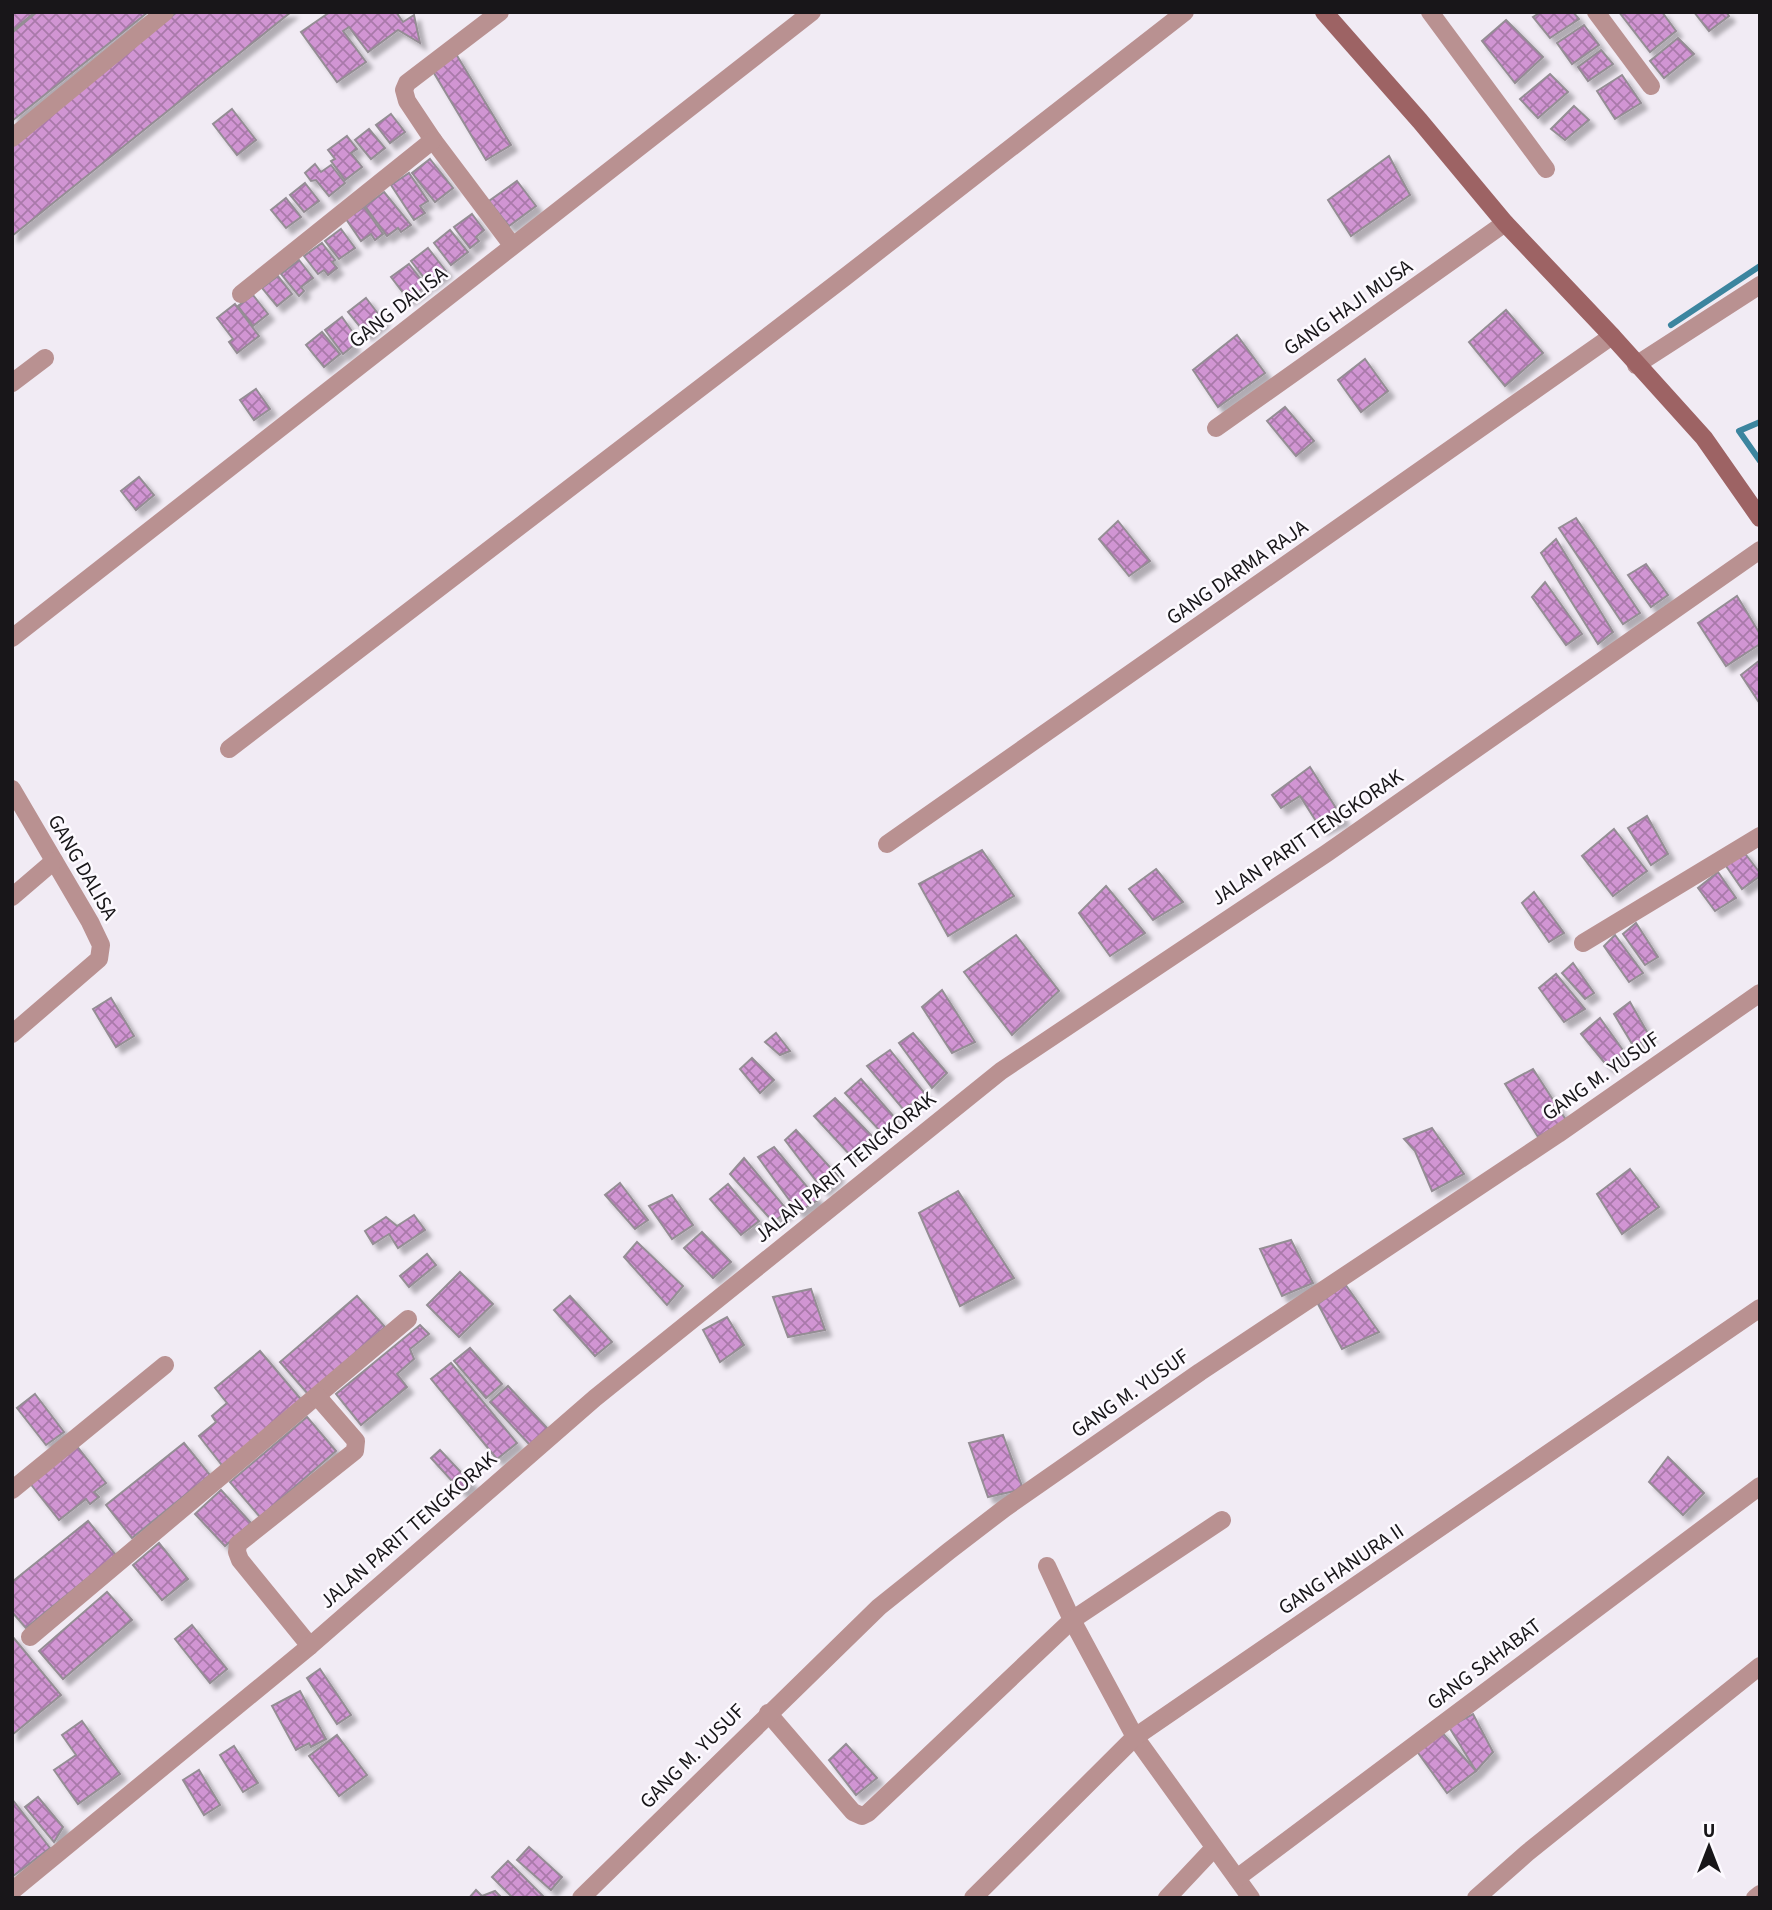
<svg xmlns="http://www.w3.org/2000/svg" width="1772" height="1910" font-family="'Source Sans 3',sans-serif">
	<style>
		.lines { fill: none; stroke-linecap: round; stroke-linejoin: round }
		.stream { stroke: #3c859f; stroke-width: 6 }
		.building { fill: url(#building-cross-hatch); stroke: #948d94; stroke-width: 2; filter: url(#shadow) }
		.street { stroke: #b99191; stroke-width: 18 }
		.secondary { stroke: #9d6364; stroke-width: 18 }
		.labels { text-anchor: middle; stroke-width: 5; stroke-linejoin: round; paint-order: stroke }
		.street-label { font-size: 21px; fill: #181619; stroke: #fdfaff }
	</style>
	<defs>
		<pattern id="building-cross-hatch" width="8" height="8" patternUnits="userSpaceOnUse" patternTransform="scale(1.75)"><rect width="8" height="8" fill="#d195d3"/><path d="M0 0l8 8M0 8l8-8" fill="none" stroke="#a979aa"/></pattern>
		<filter id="shadow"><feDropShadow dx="6" dy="6" stdDeviation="2" flood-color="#0004"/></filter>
	</defs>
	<rect width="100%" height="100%" fill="#f1ebf4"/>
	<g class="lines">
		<!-- stream -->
		<g class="stream">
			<path d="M1671,325l89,-59"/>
			<path d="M1760,422l-21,9 21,30"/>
		</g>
	</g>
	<!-- building -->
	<g class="building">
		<path d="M12,12h23l-23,19z"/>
		<path d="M37,12h111l-136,109v-88z"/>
		<path d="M177,12h114l-279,224v-91z"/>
		<path d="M330,12h66l7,10 11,-7 6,28 -22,-13 -30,22 -19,-25 -6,4 23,31 -29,20 -36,-50z"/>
		<path d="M1541,12h32l6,7 -29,19 -17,-21z"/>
		<path d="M1619,12h43l14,19 -26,21z"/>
		<path d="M1694,12h32l3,4 -20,15z"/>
		<path d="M1506,20l37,37 -28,26 -33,-42z"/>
		<path d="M1584,25l15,20 -27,19 -15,-21z"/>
		<path d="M1678,38l16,16 -30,24 -14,-17z"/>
		<path d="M1601,50l12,14 -25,17 -10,-14z"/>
		<path d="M456,54l55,91 -25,15 -55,-92z"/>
		<path d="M1550,74l18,18 -30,26 -18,-19z"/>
		<path d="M1622,75l19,28 -26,16 -18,-28z"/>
		<path d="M1574,106l15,14 -24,20 -14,-11z"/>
		<path d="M232,109l24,31 -19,15 -24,-31z"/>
		<path d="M391,114l14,18 -15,11 -14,-18z"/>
		<path d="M369,129l16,19 -14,11 -16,-19z"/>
		<path d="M347,136l10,13 -6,4 11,14 -17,13 -14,-19 4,-2 -7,-9z"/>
		<path d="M1389,156l21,39 -59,41 -23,-36z"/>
		<path d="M430,159l23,29 -18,14 -23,-29z"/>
		<path d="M315,164l6,8 10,-7 14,18 -16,13 -13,-16 -5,1 -6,-8z"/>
		<path d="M409,173l19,28 -8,5 5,7 -11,7 -23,-35z"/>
		<path d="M517,181l19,25 -27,20 -20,-25z"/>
		<path d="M305,183l14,18 -15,11 -14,-17z"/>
		<path d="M384,192l27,33 -10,7 -3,-4 -11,8 -22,-30z"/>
		<path d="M286,198l15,19 -15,11 -15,-18z"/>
		<path d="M364,207l19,27 -8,6 -4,-6 -10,7 -15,-22z"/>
		<path d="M472,214l12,16 -8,7 3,4 -9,7 -16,-21z"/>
		<path d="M341,229l14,19 -16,11 -14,-18z"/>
		<path d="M450,230l18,22 -17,13 -17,-22z"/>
		<path d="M322,243l13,17 -3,2 5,6 -9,7 -4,-5 -6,4 -14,-18z"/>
		<path d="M428,248l18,23 -17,13 -18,-23z"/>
		<path d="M299,260l14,18 -12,9 3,4 -5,5 -18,-22z"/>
		<path d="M409,264l17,22 -18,13 -17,-22z"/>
		<path d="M278,276l14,18 -15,12 -15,-18z"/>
		<path d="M253,295l15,19 -15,12 -15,-20z"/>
		<path d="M366,298l17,22 -17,14 -18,-22z"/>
		<path d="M235,304l24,32 -22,17 -8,-11 4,-3 -16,-21z"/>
		<path d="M1506,310l37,43 -38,33 -36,-44z"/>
		<path d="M342,317l12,17 -5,4 5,7 -11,9 -18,-24z"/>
		<path d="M322,332l18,22 -16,13 -18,-22z"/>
		<path d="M1237,335l28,38 -47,34 -25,-37z"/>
		<path d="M1365,359l23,32 -27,21 -23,-32z"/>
		<path d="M256,389l14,20 -16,11 -14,-20z"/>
		<path d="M1285,407l29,34 -18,15 -29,-35z"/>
		<path d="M139,477l15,18 -18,15 -15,-19z"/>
		<path d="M1576,518l64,95 -17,11 -64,-96z"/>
		<path d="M1118,521l32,40 -21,15 -30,-37z"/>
		<path d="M1556,539l57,93 -15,12 -57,-91z"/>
		<path d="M1646,564l22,31 -17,12 -23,-32z"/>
		<path d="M1545,582l37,52 -16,11 -34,-48z"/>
		<path d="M1737,596l23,38v10l-34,22 -28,-43z"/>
		<path d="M1760,660v44l-19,-29z"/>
		<path d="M1310,767l33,52 -22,10 -21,-33 -19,12 -9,-13z"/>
		<path d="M1647,816l21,38 -17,11 -23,-37z"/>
		<path d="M1614,829l33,42 -34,25 -31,-40z"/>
		<path d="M982,850l32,46 -66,40 -29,-52z"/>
		<path d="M1743,851l17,22v3l-18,13 -16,-23z"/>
		<path d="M1156,869l27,33 -30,18 -24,-31z"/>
		<path d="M1718,872l18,26 -21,13 -17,-23z"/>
		<path d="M1106,886l39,47 -35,23 -31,-43z"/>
		<path d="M1534,892l30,41 -15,9 -27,-39z"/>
		<path d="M1636,923l22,34 -13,8 -22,-31z"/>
		<path d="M1016,935l43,56 -47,44 -48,-63z"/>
		<path d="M1615,935l28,38 -14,9 -25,-36z"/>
		<path d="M1573,963l21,30 -9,6 -23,-26z"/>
		<path d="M1556,974l29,35 -21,13 -25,-34z"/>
		<path d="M942,990l33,52 -23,11 -30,-46z"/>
		<path d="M111,998l23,38 -18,11 -23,-38z"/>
		<path d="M1630,1002l20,35 -16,10 -20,-33z"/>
		<path d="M1600,1018l25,35 -17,14 -27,-33z"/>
		<path d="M776,1033l14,18 -10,4 -15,-13z"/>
		<path d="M913,1033l34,40 -15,15 -33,-45z"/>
		<path d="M890,1050l36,45 -23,14 -36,-43z"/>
		<path d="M752,1058l22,22 -14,13 -20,-24z"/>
		<path d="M1533,1069l33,51 -28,17 -33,-53z"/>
		<path d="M861,1079l35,40 -16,12 -35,-38z"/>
		<path d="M835,1098l37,38 -21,20 -37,-40z"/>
		<path d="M1432,1128l32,46 -32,17 -17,-40 -11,-12z"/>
		<path d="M796,1130l42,46 -15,14 -38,-50z"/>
		<path d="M774,1147l44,53 -20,12 -40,-55z"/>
		<path d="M744,1158l44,53 -15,11 -43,-48z"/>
		<path d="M1630,1169l29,38 -37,27 -25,-40z"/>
		<path d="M620,1183l28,37 -13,9 -30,-34z"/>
		<path d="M728,1184l31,37 -18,14 -31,-36z"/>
		<path d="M958,1191l56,87 -54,28 -41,-93z"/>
		<path d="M672,1195l21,30 -21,14 -23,-33z"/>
		<path d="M414,1215l11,15 -27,18 -9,-14 -16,10 -8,-13 21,-14 11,9z"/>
		<path d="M702,1232l29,30 -18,16 -29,-30z"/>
		<path d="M1291,1240l22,43 -31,13 -22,-47z"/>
		<path d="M637,1242l46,44 -16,19 -43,-48z"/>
		<path d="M427,1254l9,11 -27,22 -9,-11z"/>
		<path d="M460,1272l33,32 -34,33 -32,-32z"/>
		<path d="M1345,1284l34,48 -37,17 -24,-45z"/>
		<path d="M811,1289l14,41 -37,7 -15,-40z"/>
		<path d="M357,1296l28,31 -77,67 -28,-32z"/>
		<path d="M570,1296l42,46 -17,14 -41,-46z"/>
		<path d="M727,1317l17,28 -24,17 -17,-32z"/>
		<path d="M420,1325l9,9 -19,15 4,10 -17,15 10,13 -46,38 -25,-31z"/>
		<path d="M470,1348l32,36 -16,14 -32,-37z"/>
		<path d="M260,1351l44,52 -79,66 -26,-33 17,-14 -4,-6 15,-13 -12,-15z"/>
		<path d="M451,1363l66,80 -20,16 -66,-80z"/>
		<path d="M508,1386l40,43 -18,16 -40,-43z"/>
		<path d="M35,1394l29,38 -18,13 -29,-37z"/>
		<path d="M307,1417l29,34 -76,66 -30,-35z"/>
		<path d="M1003,1435l20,54 -35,8 -19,-54z"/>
		<path d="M184,1443l26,32 -78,63 -26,-33z"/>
		<path d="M76,1445l30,38 -12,9 5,5 -9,7 -4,-5 -27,21 -30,-38z"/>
		<path d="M440,1450l32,34 -10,8 -31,-34z"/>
		<path d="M1668,1457l36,36 -21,22 -34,-33z"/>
		<path d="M221,1490l30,33 -26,23 -30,-32z"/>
		<path d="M88,1521l28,34 -90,73 -14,-16v-30z"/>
		<path d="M159,1543l29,36 -26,21 -29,-35z"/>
		<path d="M107,1592l25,28 -69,59 -24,-28z"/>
		<path d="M192,1625l35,44 -17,14 -35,-44z"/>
		<path d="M12,1636l49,59 -49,40z"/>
		<path d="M320,1669l31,46 -14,9 -30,-46z"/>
		<path d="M300,1691l26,48 -15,8 -2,-4 -13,7 -24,-44z"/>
		<path d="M1473,1714l20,38 -17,19 -27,-44z"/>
		<path d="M82,1721l38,53 -42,30 -24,-34 22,-15 -14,-20z"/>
		<path d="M1439,1729l37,42 -29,22 -31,-43z"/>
		<path d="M337,1735l30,40 -28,21 -30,-40z"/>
		<path d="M846,1744l31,34 -21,17 -27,-35z"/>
		<path d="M234,1746l24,37 -15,9 -23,-37z"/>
		<path d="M199,1770l21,35 -16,10 -21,-35z"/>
		<path d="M38,1797l25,30 -9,15 -29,-35z"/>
		<path d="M12,1799l38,49 -38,29z"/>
		<path d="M529,1847l33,30 -11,13 -34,-30z"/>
		<path d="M508,1861l36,36 -1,1h-30l-21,-21z"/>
		<path d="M476,1890l6,6 13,-5 7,7h-33z"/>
	</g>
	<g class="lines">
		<!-- street -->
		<g class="street">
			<path d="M500,12l-93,71 -3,7 3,11 26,39 79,105"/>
			<path d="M1430,12l116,157"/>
			<path d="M1596,12l55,74"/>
			<path d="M12,138l153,-126"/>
			<path d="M241,294l192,-154"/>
			<path d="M1636,365l124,-80"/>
			<path d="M12,383l33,-25"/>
			<path d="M1216,428l289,-205"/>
			<path d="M12,638l800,-626"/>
			<path d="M229,749l616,-472 340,-265"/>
			<path d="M12,789l78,133 11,23 -2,14 -87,75"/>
			<path d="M887,844l725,-508"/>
			<path d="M12,897l42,-36"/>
			<path d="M1583,943l177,-107"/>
			<path d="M12,1490l153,-125"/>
			<path d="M1047,1566l25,54 63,117 116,161"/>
			<path d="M30,1637l378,-318"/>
			<path d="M310,1646l-70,-86 -3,-8 1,-8 117,-93 1,-10 -39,-45"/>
			<path d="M768,1713l85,99 9,4 6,-3 204,-193 150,-100"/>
			<path d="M1237,1878l523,-392"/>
			<path d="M12,1891l298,-245 285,-248 406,-327 326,-218 433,-303"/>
			<path d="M581,1898l298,-291 70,-56 56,-43 195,-136 358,-238 202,-141"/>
			<path d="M973,1898l162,-161 625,-429"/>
			<path d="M1167,1898l47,-50"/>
			<path d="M1476,1898l51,-45 233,-187"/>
			<path d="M1755,1898l5,-4"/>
		</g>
		<!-- secondary -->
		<path class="secondary" d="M1324,12l96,109 85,102 107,113 92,102 56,80"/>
	</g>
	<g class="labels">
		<!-- street labels -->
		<g class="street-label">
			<text transform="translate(398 307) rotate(-38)" y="7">GANG DALISA</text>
			<text transform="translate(1348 307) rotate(-35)" y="7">GANG HAJI MUSA</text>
			<text transform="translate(1237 572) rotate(-35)" y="7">GANG DARMA RAJA</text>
			<text transform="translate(1307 837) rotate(-34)" y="7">JALAN PARIT TENGKORAK</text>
			<text transform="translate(83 867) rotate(60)" y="7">GANG DALISA</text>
			<text transform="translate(1601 1076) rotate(-35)" y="7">GANG M. YUSUF</text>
			<text transform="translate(845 1167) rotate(-39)" y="7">JALAN PARIT TENGKORAK</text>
			<text transform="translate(1130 1393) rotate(-35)" y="7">GANG M. YUSUF</text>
			<text transform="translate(408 1530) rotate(-41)" y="7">JALAN PARIT TENGKORAK</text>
			<text transform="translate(1341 1569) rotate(-34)" y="7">GANG HANURA II</text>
			<text transform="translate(1484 1664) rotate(-37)" y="7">GANG SAHABAT</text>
			<text transform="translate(692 1756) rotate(-45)" y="7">GANG M. YUSUF</text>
		</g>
	</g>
	<!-- border -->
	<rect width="1772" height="1910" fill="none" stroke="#181619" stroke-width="28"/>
	<!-- north arrow -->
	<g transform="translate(1709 1847)" stroke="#fdfaff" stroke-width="5" paint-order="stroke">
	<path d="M0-5L12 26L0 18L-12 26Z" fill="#181619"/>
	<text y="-10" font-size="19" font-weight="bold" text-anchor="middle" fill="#181619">U</text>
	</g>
</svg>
